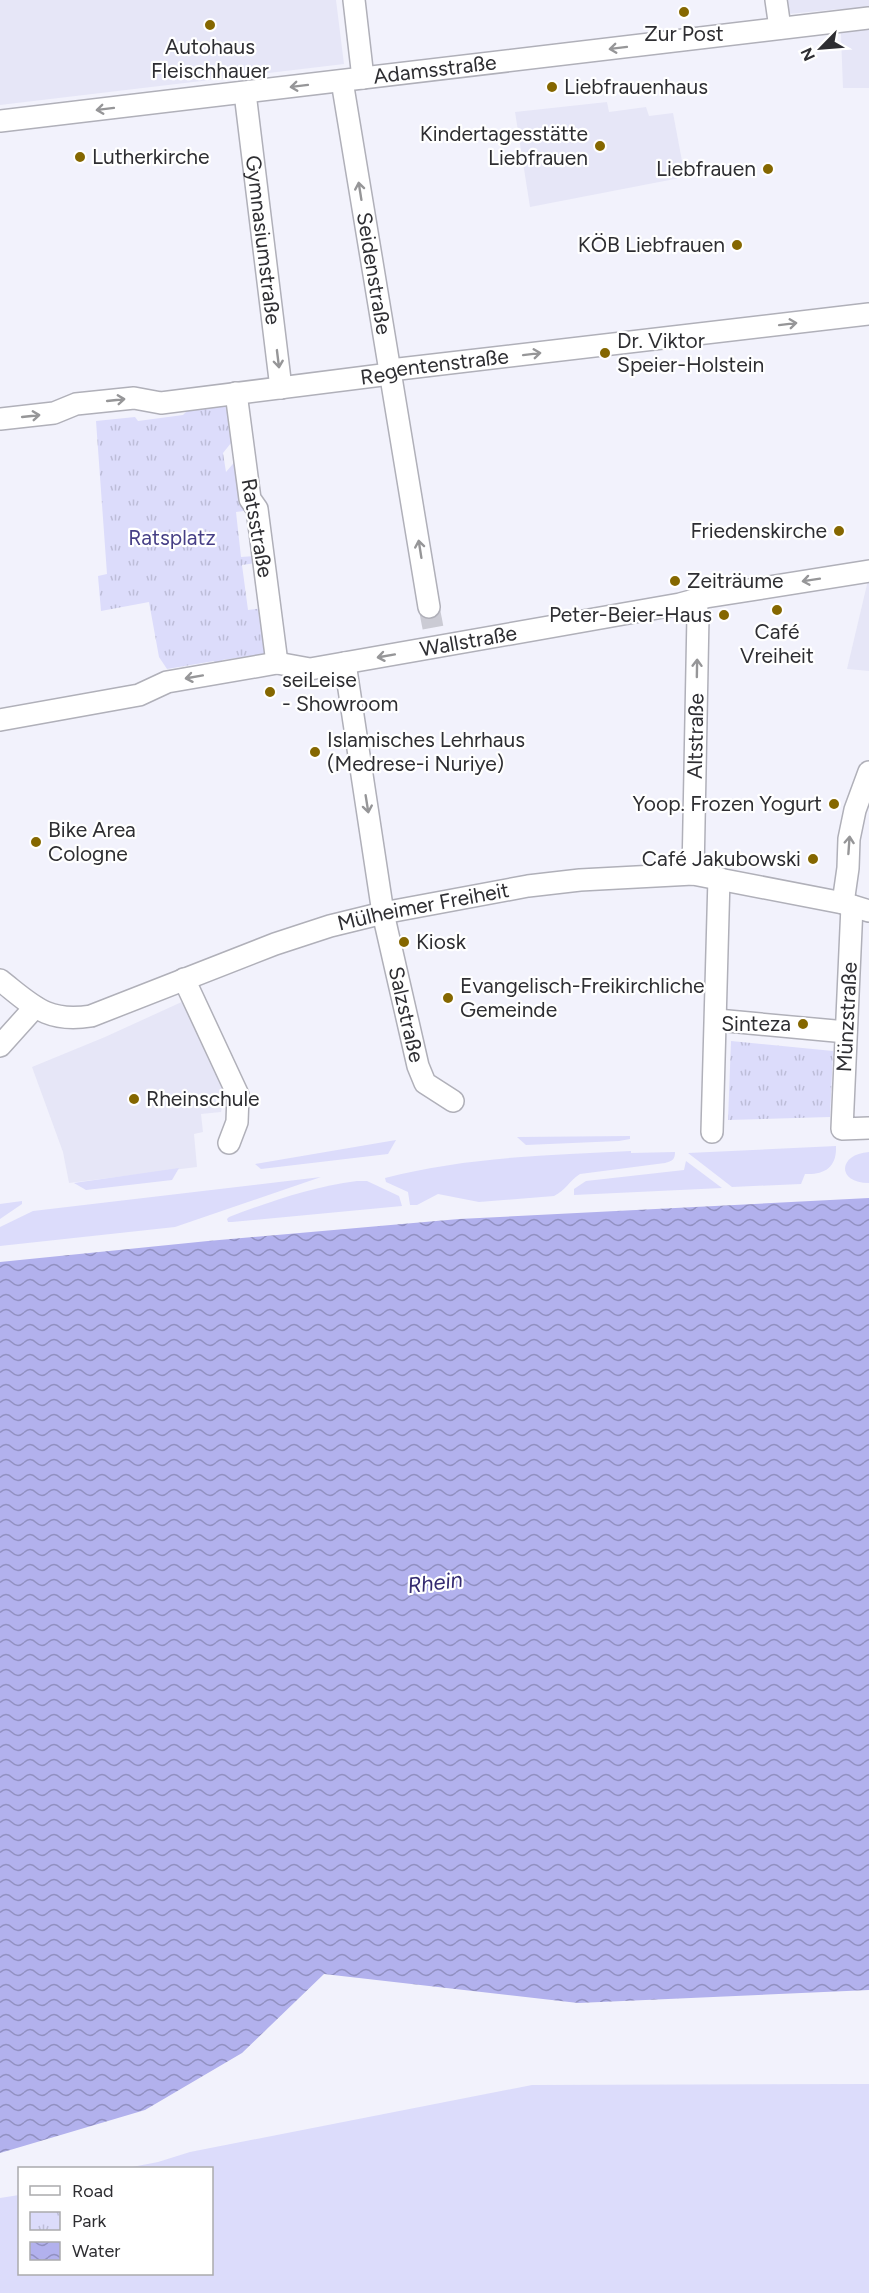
<svg xmlns="http://www.w3.org/2000/svg" width="869" height="2293" font-family="Figtree,sans-serif">
	<style>
		.built { fill: #e6e6f7 }
		.grass { fill: #dcdcfb }
		.park { fill: url(#park-tufts) }
		.water { fill: url(#water-waves) }
		.lines { fill: none; stroke-linecap: round; stroke-linejoin: round }
		.minor-tunnel { stroke: #cbcbd4; stroke-width: 21; stroke-dasharray: 21 10; stroke-linecap: butt }
		.minor-casing { stroke: #b0b0b9; stroke-width: 24 }
		.minor { stroke: #fff; stroke-width: 21 }
		.oneway { stroke: #969698 }
		.poi-dot { fill: #856700; stroke: #fff; stroke-width: 2 }
		.labels { text-anchor: middle; stroke-width: 4.5; stroke-linejoin: round; paint-order: stroke }
		.poi-label { font-size: 21px; fill: #2e2e32; stroke: #fff; text-anchor: start }
		.street-label { font-size: 21px; fill: #2e2e32; stroke: #fff }
		.park-label { font-size: 21px; fill: #463f86; stroke: #fff }
		.water-label { font-size: 22px; font-style: italic; fill: #342a70; stroke: #fff }
	</style>
	<defs>
		<pattern id="park-tufts" width="24" height="20" patternUnits="userSpaceOnUse" patternTransform="scale(1.5)"><rect width="24" height="20" fill="#dcdcfb"/><path d="M3 7l-1-3M5 7V3M7 7l1-3M15 17l-1-3M17 17v-4M19 17l1-3" fill="none" stroke="#bdbdd8"/></pattern>
		<pattern id="water-waves" width="16" height="10" patternUnits="userSpaceOnUse" patternTransform="scale(1.5)"><rect width="16" height="10" fill="#b2b1ed"/><path d="M0 5q4-4 8 0t8 0" fill="none" stroke="#9190c1"/></pattern>
	</defs>
	<rect width="100%" height="100%" fill="#f2f2fc"/>
	<!-- built -->
	<g class="built">
		<path d="M0,0h336l8,64 -344,41z"/>
		<path d="M786,0h83v88h-26l-3,-79 -52,5z"/>
		<path d="M607,102l2,10 37,-5 3,9 24,-3 12,64 -155,30 -15,-95z"/>
		<path d="M869,576v95l-22,-2z"/>
		<path d="M186,1000l41,87 -6,25 -20,2 2,18 -9,2 3,33 -128,16 -6,-31 -31,-85 73,-30z"/>
	</g>
	<!-- grass -->
	<g class="grass">
		<path d="M630,1136v3l-11,2 -93,4 -9,-8z"/>
		<path d="M396,1140l-8,14 -127,15 -6,-5z"/>
		<path d="M836,1146c1,22 -12,29 -31,28l-4,10 -69,3 -44,-34z"/>
		<path d="M631,1151v2l44,-1c0,8 -3,9 -10,11l-85,11c-10,6 -15,17 -26,22l-75,6 -41,-8 -21,11h-7l-2,-13 -22,-10 -1,-4c80,-21 164,-23 246,-27z"/>
		<path d="M869,1152v31c-33,0 -31,-29 0,-31z"/>
		<path d="M686,1161l36,27 -148,7v-6l12,-8 98,-11z"/>
		<path d="M179,1168l-7,12 -86,10 -12,-7z"/>
		<path d="M321,1177l-146,50 -175,19v-19l33,-16z"/>
		<path d="M357,1181h10l32,15 3,10 -170,16h-4l-1,-3 2,-2c43,-16 82,-30 128,-36z"/>
		<path d="M22,1201v3l-22,15v-15z"/>
		<path d="M869,2084v209h-869v-95l19,-3 1,79h192v-106h-85l31,-6 32,-10 342,-67z"/>
	</g>
	<!-- park -->
	<g class="park">
		<path d="M231,405l4,33 -12,15 3,19 12,-14 13,52 -15,2 5,45 14,-1 1,7 -14,2 6,45 16,-2 5,40 -9,13 -8,1 -1,-6 -29,4 1,7 -7,1 -2,-7 -47,8 -8,-12 -10,-55 -48,9 -3,-35 9,-2 -11,-153 39,-4 3,4 45,-6 4,-4z"/>
		<path d="M731,1041l102,10 -3,66 -102,3z"/>
	</g>
	<!-- water -->
	<path class="water" d="M869,1198v792l-291,13 -254,-29 -82,79 -97,57 -145,43v-891l208,-21 251,-22z"/>
	<g class="lines">
		<!-- minor-tunnel -->
		<path class="minor-tunnel" d="M429,607l5,26"/>
		<!-- minor casing -->
		<g class="minor-casing">
			<g id="minor">
				<path d="M354,0l9,78"/>
				<path d="M776,0l4,28"/>
				<path id="s1" d="M342,81l87,526"/>
				<path id="s2" d="M245,93l36,295"/>
				<path id="s3" d="M0,121l869,-103"/>
				<path d="M236,393l14,106 7,10 20,154"/>
				<path id="s4" d="M0,419l54,-6 22,-9 58,-6 27,5 221,-28 17,-6 470,-55"/>
				<path id="s5" d="M345,663l38,250 35,153 7,17 28,18"/>
				<path id="s6" d="M0,720l139,-25 28,-13 110,-19 33,6 370,-65 26,-7 163,-26"/>
				<path id="s7" d="M693,874l5,-259 -4,-15"/>
				<path d="M843,903l5,-35 1,-29 6,-29 14,-38"/>
				<path d="M852,906l-10,223 27,-1"/>
				<path d="M184,979l54,116 -1,27 -8,21"/>
				<path id="s8" d="M0,980c33,26 47,43 91,36l184,-72 55,-18 53,-13 145,-27 52,-6 113,-6 150,29 26,8"/>
				<path d="M717,1020l129,12"/>
				<path d="M0,1046l35,-39"/>
				<path d="M712,1132l7,-254"/>
			</g>
		</g>
		<!-- minor -->
		<use href="#minor" class="minor"/>
	</g>
	<!-- one-way arrows -->
	<defs><path id="oneway-shaft" d="M-6 0H5M1.5-3L5.5 0L1.5 3" fill="none" stroke-width="1.6" stroke-linecap="round" stroke-linejoin="round" transform="scale(1.5)"/></defs>
	<g class="oneway">
		<use href="#oneway-shaft" transform="translate(618 48) rotate(173)"/>
		<use href="#oneway-shaft" transform="translate(299 86) rotate(173)"/>
		<use href="#oneway-shaft" transform="translate(105 109) rotate(173)"/>
		<use href="#oneway-shaft" transform="translate(360 191) rotate(-99)"/>
		<use href="#oneway-shaft" transform="translate(788 324) rotate(-7)"/>
		<use href="#oneway-shaft" transform="translate(532 354) rotate(-7)"/>
		<use href="#oneway-shaft" transform="translate(278 359) rotate(83)"/>
		<use href="#oneway-shaft" transform="translate(116 400) rotate(-6)"/>
		<use href="#oneway-shaft" transform="translate(31 416) rotate(-6)"/>
		<use href="#oneway-shaft" transform="translate(420 549) rotate(-99)"/>
		<use href="#oneway-shaft" transform="translate(811 580) rotate(171)"/>
		<use href="#oneway-shaft" transform="translate(386 656) rotate(170)"/>
		<use href="#oneway-shaft" transform="translate(697 668) rotate(-89)"/>
		<use href="#oneway-shaft" transform="translate(194 677) rotate(170)"/>
		<use href="#oneway-shaft" transform="translate(367 804) rotate(81)"/>
		<use href="#oneway-shaft" transform="translate(849 845) rotate(-86)"/>
	</g>
	<!-- markers -->
	<g class="poi-dot">
		<circle cx="684" cy="12" r="6"/>
		<circle cx="210" cy="25" r="6"/>
		<circle cx="552" cy="87" r="6"/>
		<circle cx="600" cy="146" r="6"/>
		<circle cx="80" cy="157" r="6"/>
		<circle cx="768" cy="169" r="6"/>
		<circle cx="737" cy="245" r="6"/>
		<circle cx="605" cy="353" r="6"/>
		<circle cx="839" cy="531" r="6"/>
		<circle cx="675" cy="581" r="6"/>
		<circle cx="777" cy="610" r="6"/>
		<circle cx="724" cy="615" r="6"/>
		<circle cx="270" cy="692" r="6"/>
		<circle cx="315" cy="752" r="6"/>
		<circle cx="834" cy="804" r="6"/>
		<circle cx="36" cy="842" r="6"/>
		<circle cx="813" cy="859" r="6"/>
		<circle cx="404" cy="942" r="6"/>
		<circle cx="448" cy="998" r="6"/>
		<circle cx="803" cy="1024" r="6"/>
		<circle cx="134" cy="1099" r="6"/>
	</g>
	<g class="labels">
		<!-- poi labels -->
		<g class="poi-label">
			<text x="684" y="41" text-anchor="middle">Zur Post</text>
			<text x="210" y="54" text-anchor="middle">Autohaus<tspan x="210" dy="24">Fleischhauer</tspan></text>
			<text x="564" y="94">Liebfrauenhaus</text>
			<text x="588" y="141" text-anchor="end">Kindertagesstätte<tspan x="588" dy="24">Liebfrauen</tspan></text>
			<text x="92" y="164">Lutherkirche</text>
			<text x="756" y="176" text-anchor="end">Liebfrauen</text>
			<text x="725" y="252" text-anchor="end">KÖB Liebfrauen</text>
			<text x="617" y="348">Dr. Viktor<tspan x="617" dy="24">Speier-Holstein</tspan></text>
			<text x="827" y="538" text-anchor="end">Friedenskirche</text>
			<text x="687" y="588">Zeiträume</text>
			<text x="712" y="622" text-anchor="end">Peter-Beier-Haus</text>
			<text x="777" y="639" text-anchor="middle">Café<tspan x="777" dy="24">Vreiheit</tspan></text>
			<text x="282" y="687">seiLeise<tspan x="282" dy="24">- Showroom</tspan></text>
			<text x="327" y="747">Islamisches Lehrhaus<tspan x="327" dy="24">(Medrese-i Nuriye)</tspan></text>
			<text x="822" y="811" text-anchor="end">Yoop. Frozen Yogurt</text>
			<text x="48" y="837">Bike Area<tspan x="48" dy="24">Cologne</tspan></text>
			<text x="801" y="866" text-anchor="end">Café Jakubowski</text>
			<text x="416" y="949">Kiosk</text>
			<text x="460" y="993">Evangelisch-Freikirchliche<tspan x="460" dy="24">Gemeinde</tspan></text>
			<text x="791" y="1031" text-anchor="end">Sinteza</text>
			<text x="146" y="1106">Rheinschule</text>
		</g>
		<!-- street labels -->
		<g class="street-label">
			<text dy="7" stroke="none"><textPath href="#s3" startOffset="438">Adamsstraße</textPath></text>
			<text dy="7" stroke="none"><textPath href="#s2" startOffset="148">Gymnasiumstraße</textPath></text>
			<text dy="7" stroke="none"><textPath href="#s1" startOffset="195">Seidenstraße</textPath></text>
			<text dy="7" stroke="none"><textPath href="#s4" startOffset="440">Regentenstraße</textPath></text>
			<text transform="translate(257 528) rotate(80)" y="7">Ratsstraße</text>
			<text dy="7" stroke="none"><textPath href="#s6" startOffset="478">Wallstraße</textPath></text>
			<text dy="7" stroke="none"><textPath href="#s7" startOffset="138">Altstraße</textPath></text>
			<text dy="7" stroke="none"><textPath href="#s8" startOffset="453">Mülheimer Freiheit</textPath></text>
			<text dy="7" stroke="none"><textPath href="#s5" startOffset="357">Salzstraße</textPath></text>
			<text transform="translate(847 1017) rotate(-87)" y="7">Münzstraße</text>
		</g>
		<!-- park labels -->
		<g class="park-label">
			<text x="172" y="545">Ratsplatz</text>
		</g>
		<!-- water labels -->
		<g class="water-label">
			<text transform="translate(435 1582) rotate(-7)" y="8">Rhein</text>
		</g>
	</g>
	<!-- legend -->
	<rect x="18" y="2167" width="195" height="108" fill="#ffffff" stroke="#ababad" stroke-width="1.5"/>
	<rect x="30" y="2186" width="30" height="9" fill="#ffffff" stroke="#ababad" stroke-width="1.5"/>
	<text x="72" y="2197" font-size="18" fill="#2e2e32">Road</text>
	<rect x="30" y="2212" width="30" height="18" fill="url(#park-tufts)" stroke="#ababad" stroke-width="1.5"/>
	<text x="72" y="2227" font-size="18" fill="#2e2e32">Park</text>
	<rect x="30" y="2242" width="30" height="18" fill="url(#water-waves)" stroke="#ababad" stroke-width="1.5"/>
	<text x="72" y="2257" font-size="18" fill="#2e2e32">Water</text>
	<!-- north arrow -->
	<g transform="translate(821 48) rotate(245)" stroke="#ffffff" stroke-width="4.5" paint-order="stroke">
	<path d="M0-4.5L10 22L0 15L-10 22Z" fill="#2e2e32"/>
	<text y="-9" font-size="16" font-weight="bold" text-anchor="middle" fill="#2e2e32">N</text>
	</g>
</svg>
